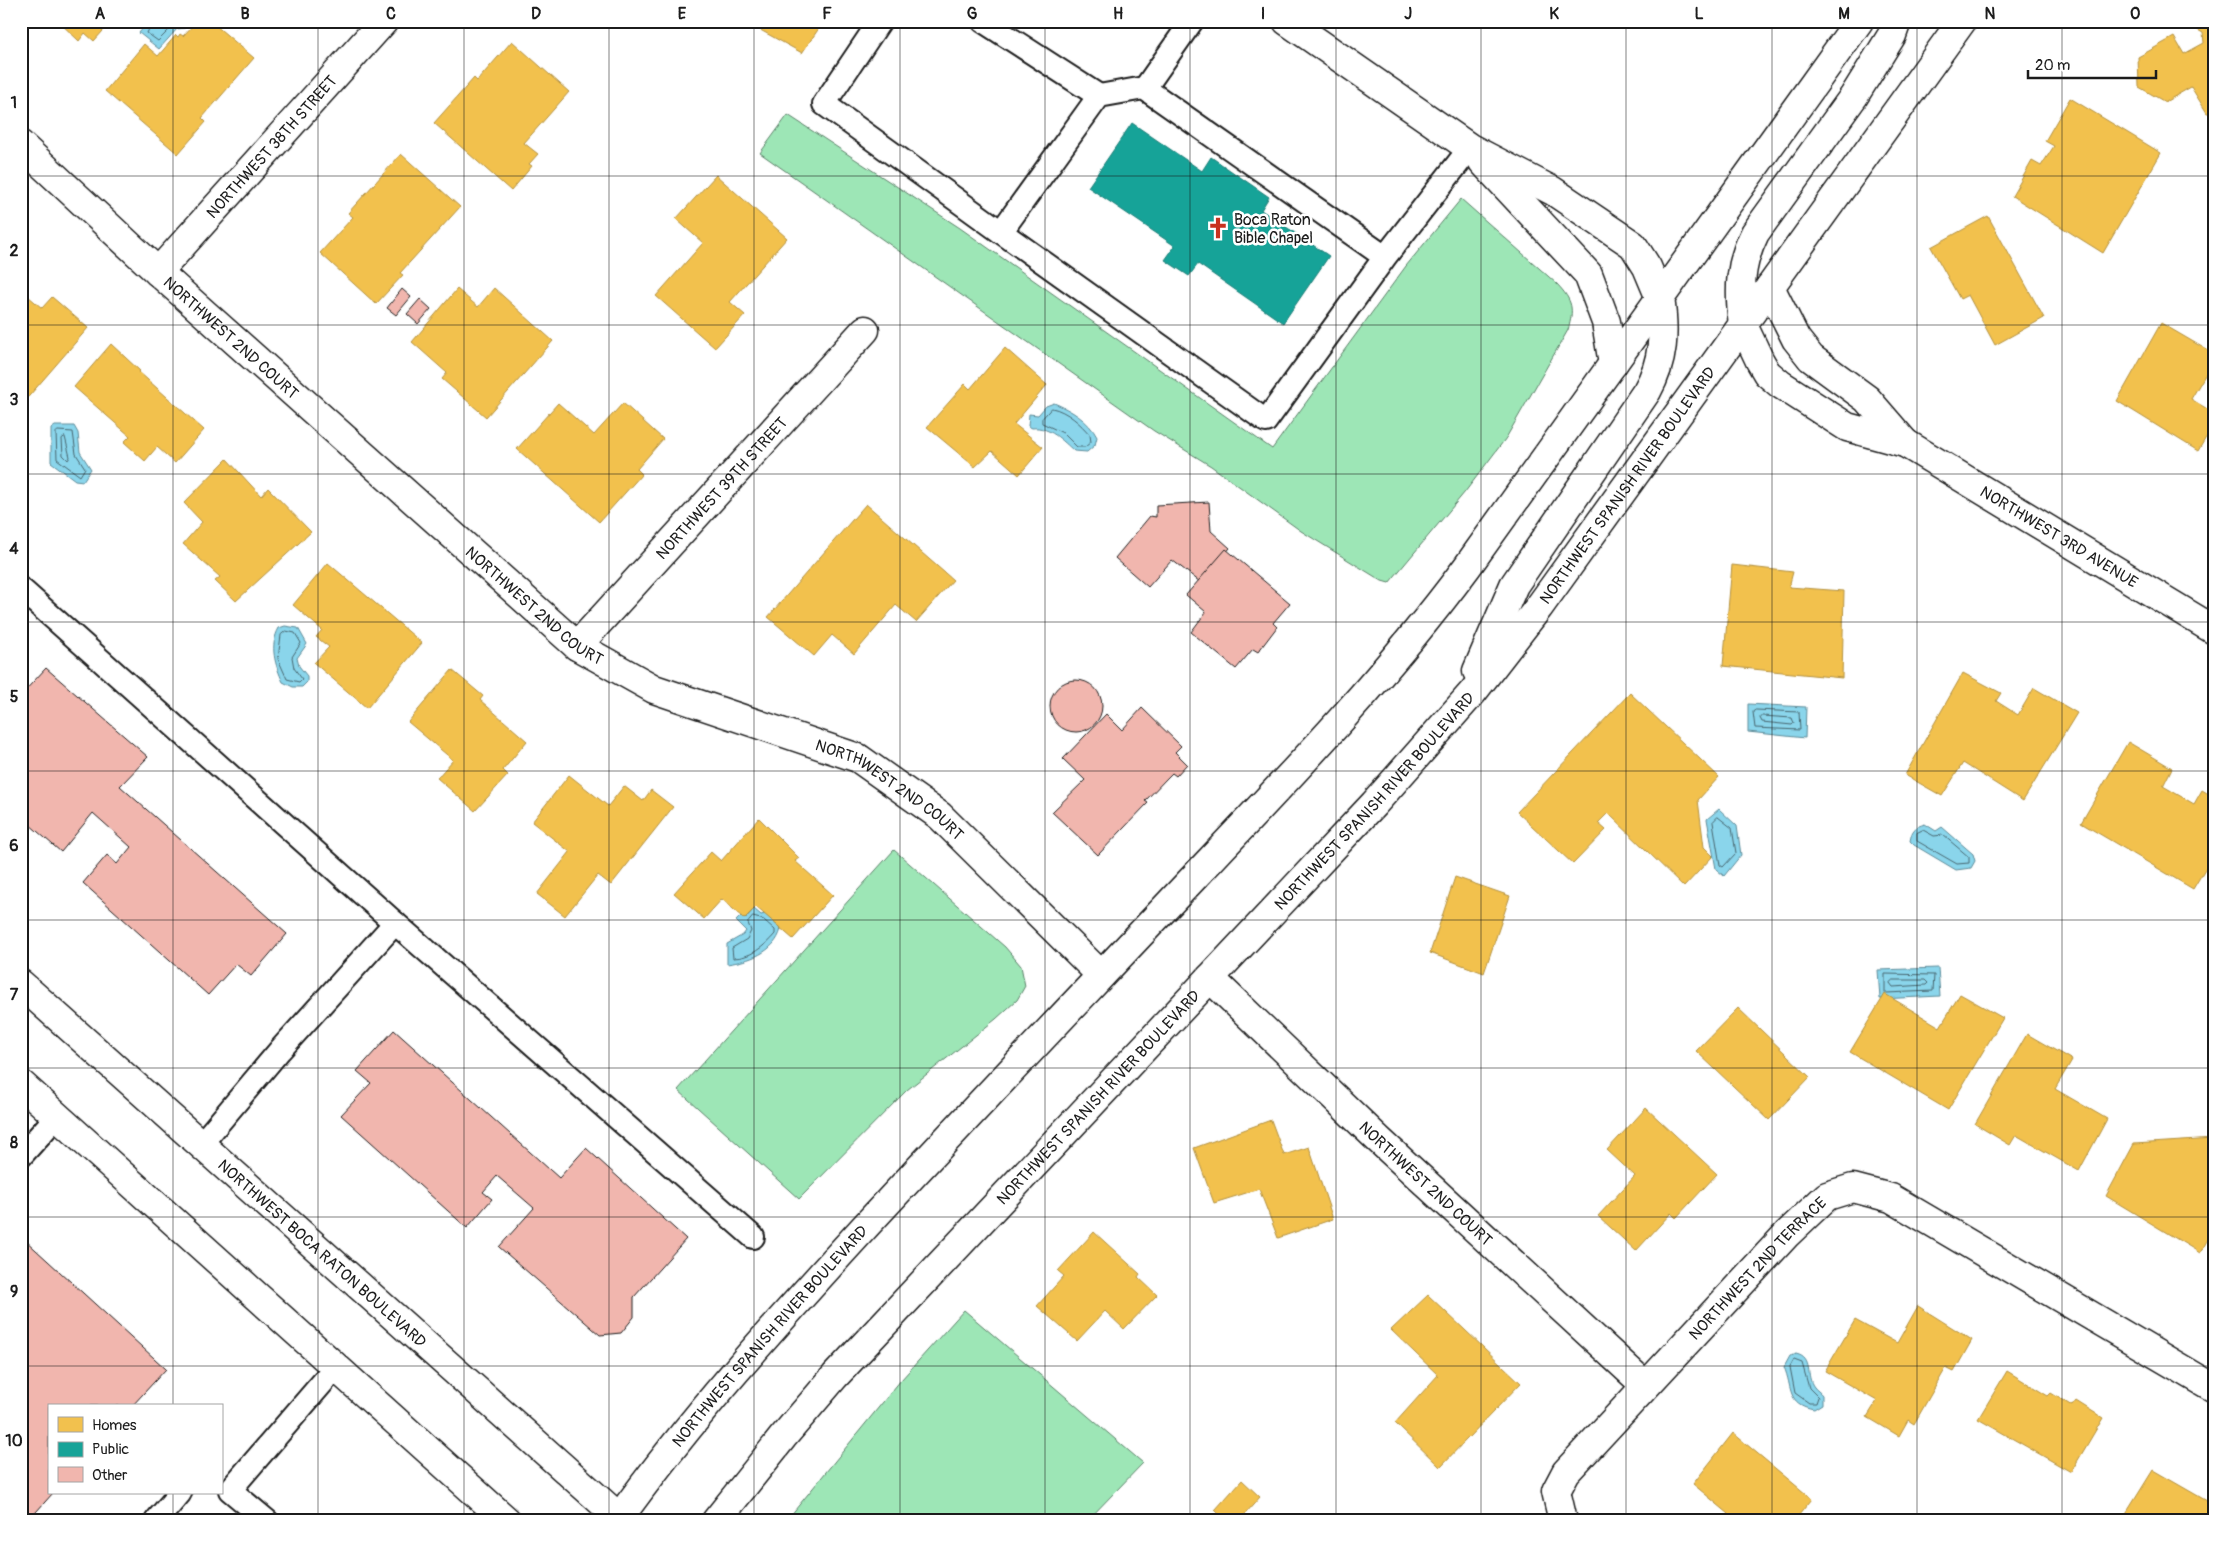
<svg xmlns="http://www.w3.org/2000/svg" width="2235" height="1542" font-family="Pangolin,sans-serif">
	<style>
		.green { fill: #9de6b6; stroke: #5c8169 }
		.water { fill: #8ad5eb; stroke: #5e8b98 }
		.homes { fill: #f2c14e; stroke: #b2903f }
		.public { fill: #17a398; stroke: #187a73 }
		.lines { fill: none; stroke-linecap: round; stroke-linejoin: round }
		.shore { stroke: #48666f; stroke-width: 1 }
		.building { fill: #f1b6ae; stroke: #1c1c1c }
		.service-casing { stroke: #1c1c1c; stroke-width: 26 }
		.minor-casing { stroke: #1c1c1c; stroke-width: 31 }
		.tertiary-casing { stroke: #1c1c1c; stroke-width: 31 }
		.secondary-casing { stroke: #1c1c1c; stroke-width: 31 }
		.service { stroke: #fff; stroke-width: 22 }
		.minor { stroke: #fff; stroke-width: 28 }
		.tertiary { stroke: #fff; stroke-width: 28 }
		.secondary { stroke: #fff; stroke-width: 28 }
		.grid { fill: none; stroke: #1c1c1c; stroke-width: 1; stroke-opacity: 0.55 }
		.labels { text-anchor: middle; stroke-width: 5; stroke-linejoin: round; paint-order: stroke }
		.street-label { font-size: 16px; fill: #1c1c1c; stroke: #fff }
		.poi-label { font-size: 16px; fill: #1c1c1c; stroke: #fff; text-anchor: start }
		.neatline { fill: none; stroke: #1c1c1c; stroke-width: 2 }
		.grid-label { font-size: 16px; text-anchor: middle; font-weight: bold; fill: #1c1c1c }
	</style>
	<rect width="100%" height="100%" fill="#fff"/>
	<filter id="ink" filterUnits="userSpaceOnUse"><feTurbulence type="fractalNoise" baseFrequency=".02" numOctaves="2"/><feDisplacementMap in="SourceGraphic" scale="10" xChannelSelector="R" yChannelSelector="G"/><feConvolveMatrix kernelMatrix="1 2 1 2 8 2 1 2 1" color-interpolation-filters="sRGB"/></filter>
	<g filter="url(#ink)">
		<!-- green -->
		<g class="green">
			<path d="M788,115l172,113 312,221 134,-183 55,-67 96,85c16,17 17,25 11,46l-62,108 -41,54 -76,91 -7,-2 -81,-50 -90,-65 -57,-35 -394,-278z"/>
			<path d="M894,850l111,97 16,19 4,20 -8,14 -21,19 -89,71 -108,109 -121,-109z"/>
			<path d="M964,1310l179,153 -56,58h-301l115,-141z"/>
		</g>
		<!-- water -->
		<g class="water">
			<path d="M149,21h44l-8,7 -8,1 -18,20 -20,-16z"/>
			<path d="M1054,403c17,7 35,18 43,34l-2,8 -8,7 -13,-1c-11,-10 -25,-25 -42,-23l-4,-2 1,-12 9,1 8,-9z"/>
			<path d="M55,426h19l4,7 2,19 11,17 -8,12 -8,-1 -24,-18v-33z"/>
			<path d="M285,626l13,2 9,16 -10,14 2,8 8,10v6l-5,5h-9l-10,-5c-8,-17 -14,-36 -4,-54z"/>
			<path d="M1748,704l58,3 -1,31 -57,-6z"/>
			<path d="M1719,809l18,17 4,29 -17,21 -8,-7 -9,-50z"/>
			<path d="M1925,824l11,7 6,-4 31,27 2,7 -4,7 -15,2 -42,-25 -4,-4c2,-11 4,-14 15,-17z"/>
			<path d="M754,909l7,6 4,-1 16,15c-6,24 -33,32 -54,35v-20l16,-9 3,-4 -10,-10 5,-5 4,3z"/>
			<path d="M1938,968l2,28 -60,3 -2,-29z"/>
			<path d="M1796,1354c18,4 9,22 18,33 2,3 6,5 8,8v9l-8,5c-28,-5 -21,-21 -30,-42l6,-11z"/>
		</g>
		<!-- homes -->
		<g class="homes">
			<path d="M58,21h54l-18,20 -9,-8 -6,8z"/>
			<path d="M197,21h10l5,5 2,-2 40,34 -52,60 4,4 -28,32 -73,-63 39,-47 14,12 18,-21 2,2 2,-3 3,2z"/>
			<path d="M744,21h80l-22,32z"/>
			<path d="M2187,21h27v92h-7l-16,-26 -26,15 -26,-15 -1,-30 36,-20 10,17 20,-11 -1,-10 -16,-9z"/>
			<path d="M512,41l57,51 -45,51 14,11 -9,10 3,2 -21,25 -77,-68 40,-45 3,3z"/>
			<path d="M2070,98l91,55 -58,100 -91,-57 20,-35 9,5 13,-20 -9,-5z"/>
			<path d="M401,154l59,53 -60,66 3,2 -27,29 -56,-51 33,-36 -5,-4z"/>
			<path d="M716,175l71,63 -57,64 15,13 -30,33 -59,-52 47,-53 -27,-24z"/>
			<path d="M1988,216l56,102 -49,27 -27,-50 -8,4 -29,-52z"/>
			<path d="M494,288l59,53 -67,76 -44,-38 5,-6 -35,-31 45,-53 21,18z"/>
			<path d="M21,290l21,18 10,-11 36,31 -65,75z"/>
			<path d="M2161,323l53,31v6l-23,39 23,14v11l-16,27 -81,-50z"/>
			<path d="M111,344l29,27 -1,1 65,58 -29,33 -18,-16 -12,14 -21,-19 6,-6 -56,-49z"/>
			<path d="M1005,348l42,37 -33,39 29,23 -24,28 -27,-24 -17,16 -48,-40 38,-43 5,5z"/>
			<path d="M558,403l36,32 29,-32 40,36 -26,30 5,5 -43,48 -82,-73z"/>
			<path d="M227,459l34,37 7,-8 43,44 -75,69 -21,-20 5,-4 -37,-33 19,-22 -18,-19z"/>
			<path d="M866,504l87,76 -37,42 -20,-17 -42,49 -22,-19 -18,21 -46,-39z"/>
			<path d="M328,563l94,80 -55,65 -53,-45 15,-16 -13,-10 6,-7 -29,-25z"/>
			<path d="M1732,565l61,7 -4,15 55,4 -2,87 -119,-12z"/>
			<path d="M452,670l31,26 -3,4 47,41 -24,29 5,5 -33,36 -38,-33 16,-18 -45,-38z"/>
			<path d="M1963,673l38,20 -5,8 22,14 16,-27 43,25 -54,88 -60,-38 -21,33 -37,-21z"/>
			<path d="M1630,693l89,84 -21,23 6,47 9,9 -29,31 -76,-74 -10,10 8,7 -33,34 -56,-52z"/>
			<path d="M2128,742l44,26 -9,18 31,18 8,-14 12,7v57l-21,35 -112,-66z"/>
			<path d="M569,775l39,31 16,-20 19,15 8,-11 22,17 -62,78 -13,-10 -33,41 -28,-22 33,-42 -38,-30z"/>
			<path d="M759,818l40,40 -4,3 38,34 -40,44 -37,-32 -12,12 -22,-20 -18,20 -30,-26 37,-41 10,9z"/>
			<path d="M1455,877l55,19 -26,77 -54,-20z"/>
			<path d="M1885,994l55,33 20,-33 43,24 -55,92 -98,-58z"/>
			<path d="M1738,1008l72,69 -41,43 -73,-69z"/>
			<path d="M2027,1034l45,26 -17,29 52,30 -28,52 -63,-36 -6,10 -35,-21z"/>
			<path d="M1646,1108l71,66 -41,44 -5,-5 -35,38 -38,-35 37,-40 -28,-26z"/>
			<path d="M1271,1120l13,35 25,-8 24,72 -55,19 -19,-49 -45,14 -20,-55z"/>
			<path d="M2214,1139v90l-14,24 -94,-57 28,-52z"/>
			<path d="M1094,1232l46,42 -2,3 19,18 -33,34 -19,-18 -28,30 -40,-35 27,-30 -6,-5z"/>
			<path d="M1428,1295l93,88 -81,84 -45,-44 43,-48 -47,-45z"/>
			<path d="M1918,1306l54,34 -18,32 -8,-4 -32,56 -6,-4 -9,16 -32,-19 10,-16 -52,-30 30,-51 42,23z"/>
			<path d="M2007,1371l41,25 3,-3 21,13 4,-5 27,17 -32,54 -93,-53z"/>
			<path d="M1733,1433l79,66 -18,22h-72l7,-7 -36,-30z"/>
			<path d="M2153,1470l54,31 7,-10v30h-80l-9,-6z"/>
			<path d="M1242,1480l18,17 -21,24h-13l-11,-11z"/>
		</g>
		<!-- public -->
		<path class="public" d="M1132,123l70,48 9,-14 58,40 -8,13 68,46 -46,67 -85,-59 -9,12 -24,-16 10,-14 -87,-59z"/>
		<g class="lines">
			<!-- shore -->
			<g class="shore">
				<path d="M153,21l-6,12 11,8 16,-16 11,-4"/>
				<path d="M1052,408c15,3 29,16 38,27l1,7 -6,5h-8l-14,-14 -21,-10v-4z"/>
				<path d="M58,431l15,1 3,22 9,14 -5,8 -23,-17 -1,-26z"/>
				<path d="M65,437l5,20 -2,3 -5,-5 -1,-16z"/>
				<path d="M286,631l9,2 6,10 -9,14 2,11 8,11 -3,3 -12,-3 -9,-20 3,-24z"/>
				<path d="M1756,710l43,2 1,18 -45,-2 -2,-16z"/>
				<path d="M1762,716l30,2 2,5 -2,2 -30,-3 -2,-4z"/>
				<path d="M1718,817l14,11 4,25 -13,14 -3,-2 -7,-43z"/>
				<path d="M1923,830l11,6 9,-1 26,22v6l-12,1 -40,-23v-8z"/>
				<path d="M753,917l11,3 11,10v4c-11,13 -25,24 -42,24l-1,-10 15,-9 4,-8 -3,-8z"/>
				<path d="M1893,980h32l3,3 -2,2 -33,2 -3,-4z"/>
				<path d="M1885,993v-19l49,1 -1,16 -47,2"/>
				<path d="M1794,1360l8,3 7,25 9,9 -2,6h-7l-14,-10 -5,-26z"/>
			</g>
		</g>
		<!-- building -->
		<g class="building">
			<path d="M402,289l9,8 -15,18 -9,-7z"/>
			<path d="M420,299l11,10 -13,15 -11,-10z"/>
			<path d="M1209,502l2,29 19,17 -30,34 -28,-22 -24,27 -33,-29 35,-42 6,1v-12z"/>
			<path d="M1226,549l64,54 -17,20 4,4 -19,25 -5,-3 -17,20 -45,-37 15,-20 -20,-17z"/>
			<path d="M46,668l102,89 -28,29 167,148 -36,42 -15,-12 -28,31 -125,-112 24,-28 10,9 14,-17 -38,-34 -32,39 -40,-35v-122z"/>
			<circle cx="1076" cy="706" r="26"/>
			<path d="M1142,708l39,38 -6,6 12,12 -11,12 -4,-3 -5,5 -22,23 3,2 -50,52 -46,-43 33,-32 -22,-21 43,-45 16,16z"/>
			<path d="M394,1030l165,148 27,-30 100,91 -52,58v20l-13,16 -21,2 -101,-88 35,-39 -37,-32 -14,16 9,7 -25,29 -126,-113 30,-32 -14,-12z"/>
			<path d="M24,1239l142,130 -34,37h-83v87h4l-25,28h-7v-133l6,-6 -6,-6v-134z"/>
		</g>
		<g class="lines">
			<!-- service casing -->
			<g class="service-casing">
				<g id="service">
					<path d="M880,21l-56,83 177,128"/>
					<path d="M983,21l116,75"/>
					<path d="M1145,88l47,-67"/>
					<path d="M1385,257l-241,-169 -45,8 -98,136 265,189 119,-164 85,-109"/>
					<path d="M21,589l374,334 358,314"/>
					<path d="M201,1144l79,-94 115,-127"/>
					<path d="M21,1156l36,-40"/>
					<path d="M156,1521l24,-28"/>
					<path d="M267,1521l-37,-31 106,-123"/>
				</g>
			</g>
			<!-- minor casing -->
			<g class="minor-casing">
				<g id="minor">
					<path d="M1287,21l183,127 83,43 80,54 14,22 13,31"/>
					<path id="s1" d="M21,145l137,127 419,374 77,43 204,69 82,58 161,159"/>
					<path d="M1483,162l105,112 18,48 7,42"/>
					<path id="s2" d="M158,272l226,-251"/>
					<path d="M1770,287l26,52 15,19 56,41 38,44"/>
					<path id="s3" d="M1743,325l17,36 7,12 13,11 67,43 58,16 309,187"/>
					<path id="s4" d="M577,646l288,-316"/>
					<path id="s5" d="M1210,978l169,162 266,245"/>
					<path id="s6" d="M1563,1521l-7,-30 10,-19 221,-238 40,-38 26,-8 38,10 323,190"/>
				</g>
			</g>
			<!-- tertiary casing -->
			<g class="tertiary-casing">
				<g id="tertiary">
					<path id="s7" d="M21,984l602,537"/>
					<path d="M21,1084l486,437"/>
				</g>
			</g>
			<!-- secondary casing -->
			<g class="secondary-casing">
				<g id="secondary">
					<path d="M1743,325c-4,-35 -4,-60 12,-92l99,-137 38,-61 5,-14"/>
					<path d="M1477,671l37,-86 133,-194c17,-30 18,-59 13,-93"/>
					<path id="s8" d="M617,1521c74,-103 159,-197 244,-290 112,-121 226,-240 339,-360 93,-98 186,-195 267,-304l392,-546"/>
					<path id="s9" d="M716,1521l67,-84 52,-61 539,-572 99,-112 66,-85 423,-586"/>
				</g>
			</g>
			<!-- service -->
			<use href="#service" class="service"/>
			<!-- minor -->
			<use href="#minor" class="minor"/>
			<!-- tertiary -->
			<use href="#tertiary" class="tertiary"/>
			<!-- secondary -->
			<use href="#secondary" class="secondary"/>
		</g>
	</g>
	<!-- grid -->
	<path class="grid" d="M173,21v1385M318,21v1500M464,21v1500M609,21v1500M754,21v1500M900,21v1500M1045,21v1500M1190,21v1500M1336,21v1500M1481,21v1500M1626,21v1500M1772,21v1500M1917,21v1500M2062,21v1500M21,176h2193M21,325h2193M21,474h2193M21,622h2193M21,771h2193M21,920h2193M21,1068h2193M21,1217h2193M21,1366h2193M173,1493v28"/>
	<!-- icons -->
	<defs>
		<g id="church-bare" transform="scale(1.725)"><path d="M-1.2-6h2.4v3.5h3.3v2.4h-3.3V6h-2.4V-.1h-3.3v-2.4h3.3Z" fill="#c8321e" stroke="#fff" stroke-width="2.5" paint-order="stroke"/></g>
	</defs>
	<g fill-rule="evenodd">
		<use href="#church-bare" x="1218" y="228"/>
	</g>
	<g class="labels">
		<!-- street labels -->
		<g class="street-label">
			<text dy="6" stroke="none"><textPath href="#s2" startOffset="169">NORTHWEST 38TH STREET</textPath></text>
			<text dy="6" stroke="none"><textPath href="#s1" startOffset="285">NORTHWEST 2ND COURT</textPath></text>
			<text dy="6" stroke="none"><textPath href="#s9" startOffset="1381">NORTHWEST SPANISH RIVER BOULEVARD</textPath></text>
			<text dy="6" stroke="none"><textPath href="#s4" startOffset="214">NORTHWEST 39TH STREET</textPath></text>
			<text dy="6" stroke="none"><textPath href="#s3" startOffset="391">NORTHWEST 3RD AVENUE</textPath></text>
			<text dy="6" stroke="none"><textPath href="#s1" startOffset="690">NORTHWEST 2ND COURT</textPath></text>
			<text dy="6" stroke="none"><textPath href="#s1" startOffset="1095">NORTHWEST 2ND COURT</textPath></text>
			<text dy="6" stroke="none"><textPath href="#s9" startOffset="976">NORTHWEST SPANISH RIVER BOULEVARD</textPath></text>
			<text dy="6" stroke="none"><textPath href="#s9" startOffset="571">NORTHWEST SPANISH RIVER BOULEVARD</textPath></text>
			<text dy="6" stroke="none"><textPath href="#s5" startOffset="298">NORTHWEST 2ND COURT</textPath></text>
			<text dy="6" stroke="none"><textPath href="#s7" startOffset="404">NORTHWEST BOCA RATON BOULEVARD</textPath></text>
			<text dy="6" stroke="none"><textPath href="#s6" startOffset="332">NORTHWEST 2ND TERRACE</textPath></text>
			<text dy="6" stroke="none"><textPath href="#s8" startOffset="240">NORTHWEST SPANISH RIVER BOULEVARD</textPath></text>
		</g>
		<!-- poi labels -->
		<g class="poi-label">
			<text x="1234" y="225">Boca Raton<tspan x="1234" dy="18">Bible Chapel</tspan></text>
		</g>
	</g>
	<!-- margin -->
	<rect width="2235" height="1542" fill="none" stroke="#fff" stroke-width="55"/>
	<!-- legend -->
	<rect x="48" y="1404" width="175" height="90" fill="#ffffff" stroke="#a4a4a4"/>
	<rect x="58" y="1417" width="25" height="15" fill="#f2c14e" stroke="#a4a4a4"/>
	<text x="92" y="1430" font-size="15" fill="#1c1c1c">Homes</text>
	<rect x="58" y="1442" width="25" height="15" fill="#17a398" stroke="#a4a4a4"/>
	<text x="92" y="1454" font-size="15" fill="#1c1c1c">Public</text>
	<rect x="58" y="1467" width="25" height="15" fill="#f1b6ae" stroke="#a4a4a4"/>
	<text x="92" y="1480" font-size="15" fill="#1c1c1c">Other</text>
	<!-- scale -->
	<path d="M2028 70v8h128v-8" fill="none" stroke="#1c1c1c" stroke-width="2.5"/>
	<text x="2035" y="70" font-size="15" fill="#1c1c1c" stroke="#ffffff" stroke-width="4" paint-order="stroke">20 m</text>
	<rect x="28" y="28" width="2180" height="1486" class="neatline"/>
	<g class="grid-label">
		<text x="100" y="19">A</text>
		<text x="245" y="19">B</text>
		<text x="391" y="19">C</text>
		<text x="536" y="19">D</text>
		<text x="682" y="19">E</text>
		<text x="827" y="19">F</text>
		<text x="972" y="19">G</text>
		<text x="1118" y="19">H</text>
		<text x="1263" y="19">I</text>
		<text x="1408" y="19">J</text>
		<text x="1554" y="19">K</text>
		<text x="1699" y="19">L</text>
		<text x="1844" y="19">M</text>
		<text x="1990" y="19">N</text>
		<text x="2135" y="19">O</text>
		<text x="14" y="108">1</text>
		<text x="14" y="256">2</text>
		<text x="14" y="405">3</text>
		<text x="14" y="554">4</text>
		<text x="14" y="702">5</text>
		<text x="14" y="851">6</text>
		<text x="14" y="1000">7</text>
		<text x="14" y="1148">8</text>
		<text x="14" y="1297">9</text>
		<text x="14" y="1446">10</text>
	</g>
</svg>
